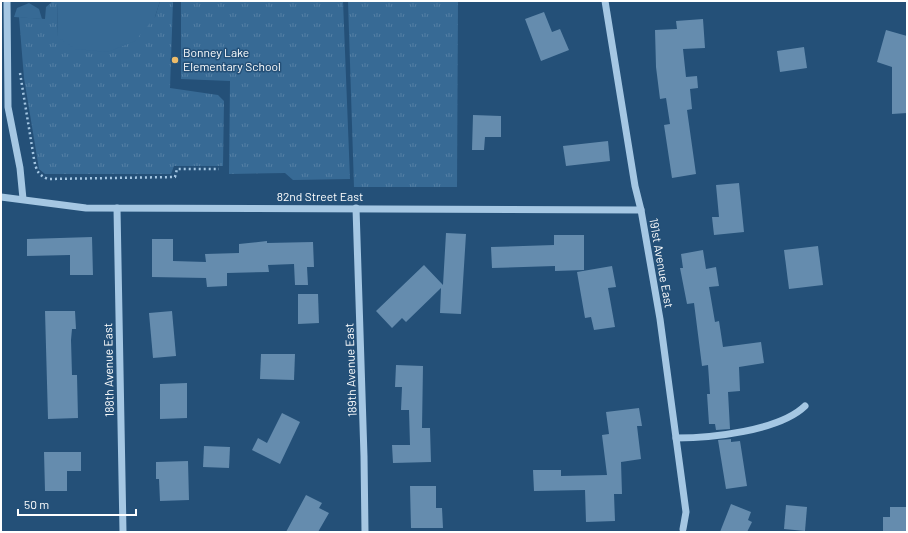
<svg xmlns="http://www.w3.org/2000/svg" width="908" height="533" font-family="Barlow,sans-serif">
	<style>
		.grass { fill: url(#grass-tufts) }
		.pitch { fill: #376a95 }
		.building { fill: #658cae }
		.lines { fill: none; stroke-linecap: round; stroke-linejoin: round }
		.path { stroke: #a5c7e3; stroke-width: 2.5; stroke-dasharray: 2 3; stroke-linecap: butt }
		.minor { stroke: #a5c7e3; stroke-width: 7 }
		.poi-dot { fill: #edbb69; stroke: #245078; stroke-width: 1.5 }
		.labels { text-anchor: middle; stroke-width: 3; stroke-linejoin: round; paint-order: stroke }
		.poi-label { font-size: 12px; fill: #fff; stroke: #245078; text-anchor: start }
		.street-label { font-size: 12px; fill: #fff; stroke: #245078 }
	</style>
	<defs>
		<pattern id="grass-tufts" width="24" height="20" patternUnits="userSpaceOnUse"><rect width="24" height="20" fill="#376a95"/><path d="M3 7l-1-3M5 7V3M7 7l1-3M15 17l-1-3M17 17v-4M19 17l1-3" fill="none" stroke="#5580a5"/></pattern>
	</defs>
	<rect width="100%" height="100%" fill="#245078"/>
	<!-- grass -->
	<g class="grass">
		<path d="M53,1h4l1,36 97,-20 5,-16h13l-3,87 48,7 6,6 -1,65h-49l-3,8h-126l-6,-5 -15,-91 -5,-61 26,2 1,-12z"/>
		<path d="M181,1h162l7,178 -57,1 -8,-7 -56,1 1,-93 -49,-2z"/>
		<path d="M348,1h110l-1,186h-103z"/>
	</g>
	<!-- pitch -->
	<g class="pitch">
		<path d="M57,1h103l-5,16 -20,24 -27,11 -33,-3 -17,-12z"/>
		<path d="M29,3l10,6 3,10 -28,-2 3,-9z"/>
	</g>
	<!-- building -->
	<g class="building">
		<path d="M544,12l8,20 8,-3 9,21 -28,11 -16,-42z"/>
		<path d="M703,19l2,29 -22,1 3,28 11,-1 1,12 -8,1 2,20 -5,1 9,64 -24,4 -8,-53 6,-1 -4,-26 -6,1 -4,-32 -1,-37 22,-1 -1,-8z"/>
		<path d="M886,30l21,6v77l-15,1v-47l-15,-5z"/>
		<path d="M804,47l3,21 -27,4 -3,-21z"/>
		<path d="M473,115l28,1v21h-16l-1,13h-12z"/>
		<path d="M608,141l2,20 -44,5 -3,-20z"/>
		<path d="M739,183l5,49 -30,3 -2,-18h7l-3,-32z"/>
		<path d="M446,233l20,1 -5,80 -21,-1 1,-25 -35,34 -4,-4 -10,10 -16,-17 48,-46 19,20z"/>
		<path d="M554,235h30v35l-29,1v-5l-63,2 -1,-21 63,-2z"/>
		<path d="M92,237l1,38h-23v-20l-43,1v-17z"/>
		<path d="M152,239h21v22l33,1 -1,-8 34,-1v-9l28,-3v2l46,-1 1,25h-7l1,18h-13l-1,-21 -26,1 1,7 -42,1v13l-20,1 -1,-9 -54,-1z"/>
		<path d="M818,246l5,39 -34,4 -5,-39z"/>
		<path d="M703,250l3,19 10,-2 3,19 -10,1 6,35 4,-1 4,26 38,-5 3,21 -25,4 1,24 -12,1 2,37 -14,1 -1,-6h-6l-2,-30h3l-2,-29 -6,1 -8,-63 -7,1 -7,-36h3l-2,-14z"/>
		<path d="M612,266l4,21 -8,1 7,39 -21,3 -3,-13 -6,1 -8,-46z"/>
		<path d="M298,294h20l1,29 -21,1z"/>
		<path d="M45,311h30l1,18h-4l-1,11 1,35h5l1,43 -30,1z"/>
		<path d="M172,311l4,45 -23,2 -4,-45z"/>
		<path d="M261,354h34l-1,26 -34,-1z"/>
		<path d="M396,365l27,1 -1,62h8l1,34 -38,1 -1,-18h18l-1,-35h-8l1,-23h-7z"/>
		<path d="M187,383v35l-27,1v-35z"/>
		<path d="M639,408l3,18h-5l4,33 -20,3 1,32h-8l1,27 -29,1 -1,-32 -51,1 -1,-21h28v6l46,-1 -5,-40 7,-1 -3,-22z"/>
		<path d="M282,413l18,9 -20,42 -28,-14 6,-12 9,5z"/>
		<path d="M731,439v3l9,-1 7,45 -21,3 -8,-49z"/>
		<path d="M204,446l26,1 -1,21 -26,-1z"/>
		<path d="M44,452h37v19h-14v20h-22z"/>
		<path d="M188,461l1,39 -29,1 -1,-22h-3v-17z"/>
		<path d="M410,486h26v22h6l1,20h-32z"/>
		<path d="M306,495l16,8 -3,5 10,5 -11,19h-32z"/>
		<path d="M731,504l20,8 -3,8 4,2 -5,10h-27z"/>
		<path d="M786,505l21,2 -2,24 -21,-2z"/>
		<path d="M890,507h17v25h-24v-15h7z"/>
	</g>
	<g class="lines">
		<!-- path -->
		<path class="path" d="M20,73l14,86c2,11 4,16 14,20l127,-2 2,-8h42"/>
		<!-- minor -->
		<g class="minor">
			<path d="M7,1l1,106 12,61 3,31"/>
			<path d="M605,1l30,185 6,24 19,109 26,193 -3,17"/>
			<path d="M1,197l85,11 555,2"/>
			<path d="M117,208l6,324"/>
			<path d="M356,208l8,248 1,76"/>
			<path d="M676,438c35,0 103,-7 129,-32"/>
		</g>
	</g>
	<!-- markers -->
	<circle class="poi-dot" cx="175" cy="60" r="4"/>
	<g class="labels">
		<!-- poi labels -->
		<g class="poi-label">
			<text x="183" y="57">Bonney Lake<tspan x="183" dy="14">Elementary School</tspan></text>
		</g>
		<!-- street labels -->
		<g class="street-label">
			<text x="320" y="201">82nd Street East</text>
			<text transform="translate(661 263) rotate(80)" y="4">191st Avenue East</text>
			<text transform="translate(109 370) rotate(-91)" y="4">188th Avenue East</text>
			<text transform="translate(351 370) rotate(-92)" y="4">189th Avenue East</text>
		</g>
	</g>
	<!-- border -->
	<rect width="908" height="533" fill="none" stroke="#ffffff" stroke-width="4"/>
	<!-- scale -->
	<path d="M18 509v6h118v-6" fill="none" stroke="#ffffff" stroke-width="2"/>
	<text x="24" y="509" font-size="12" fill="#ffffff" stroke="#245078" stroke-width="3" paint-order="stroke">50 m</text>
</svg>
